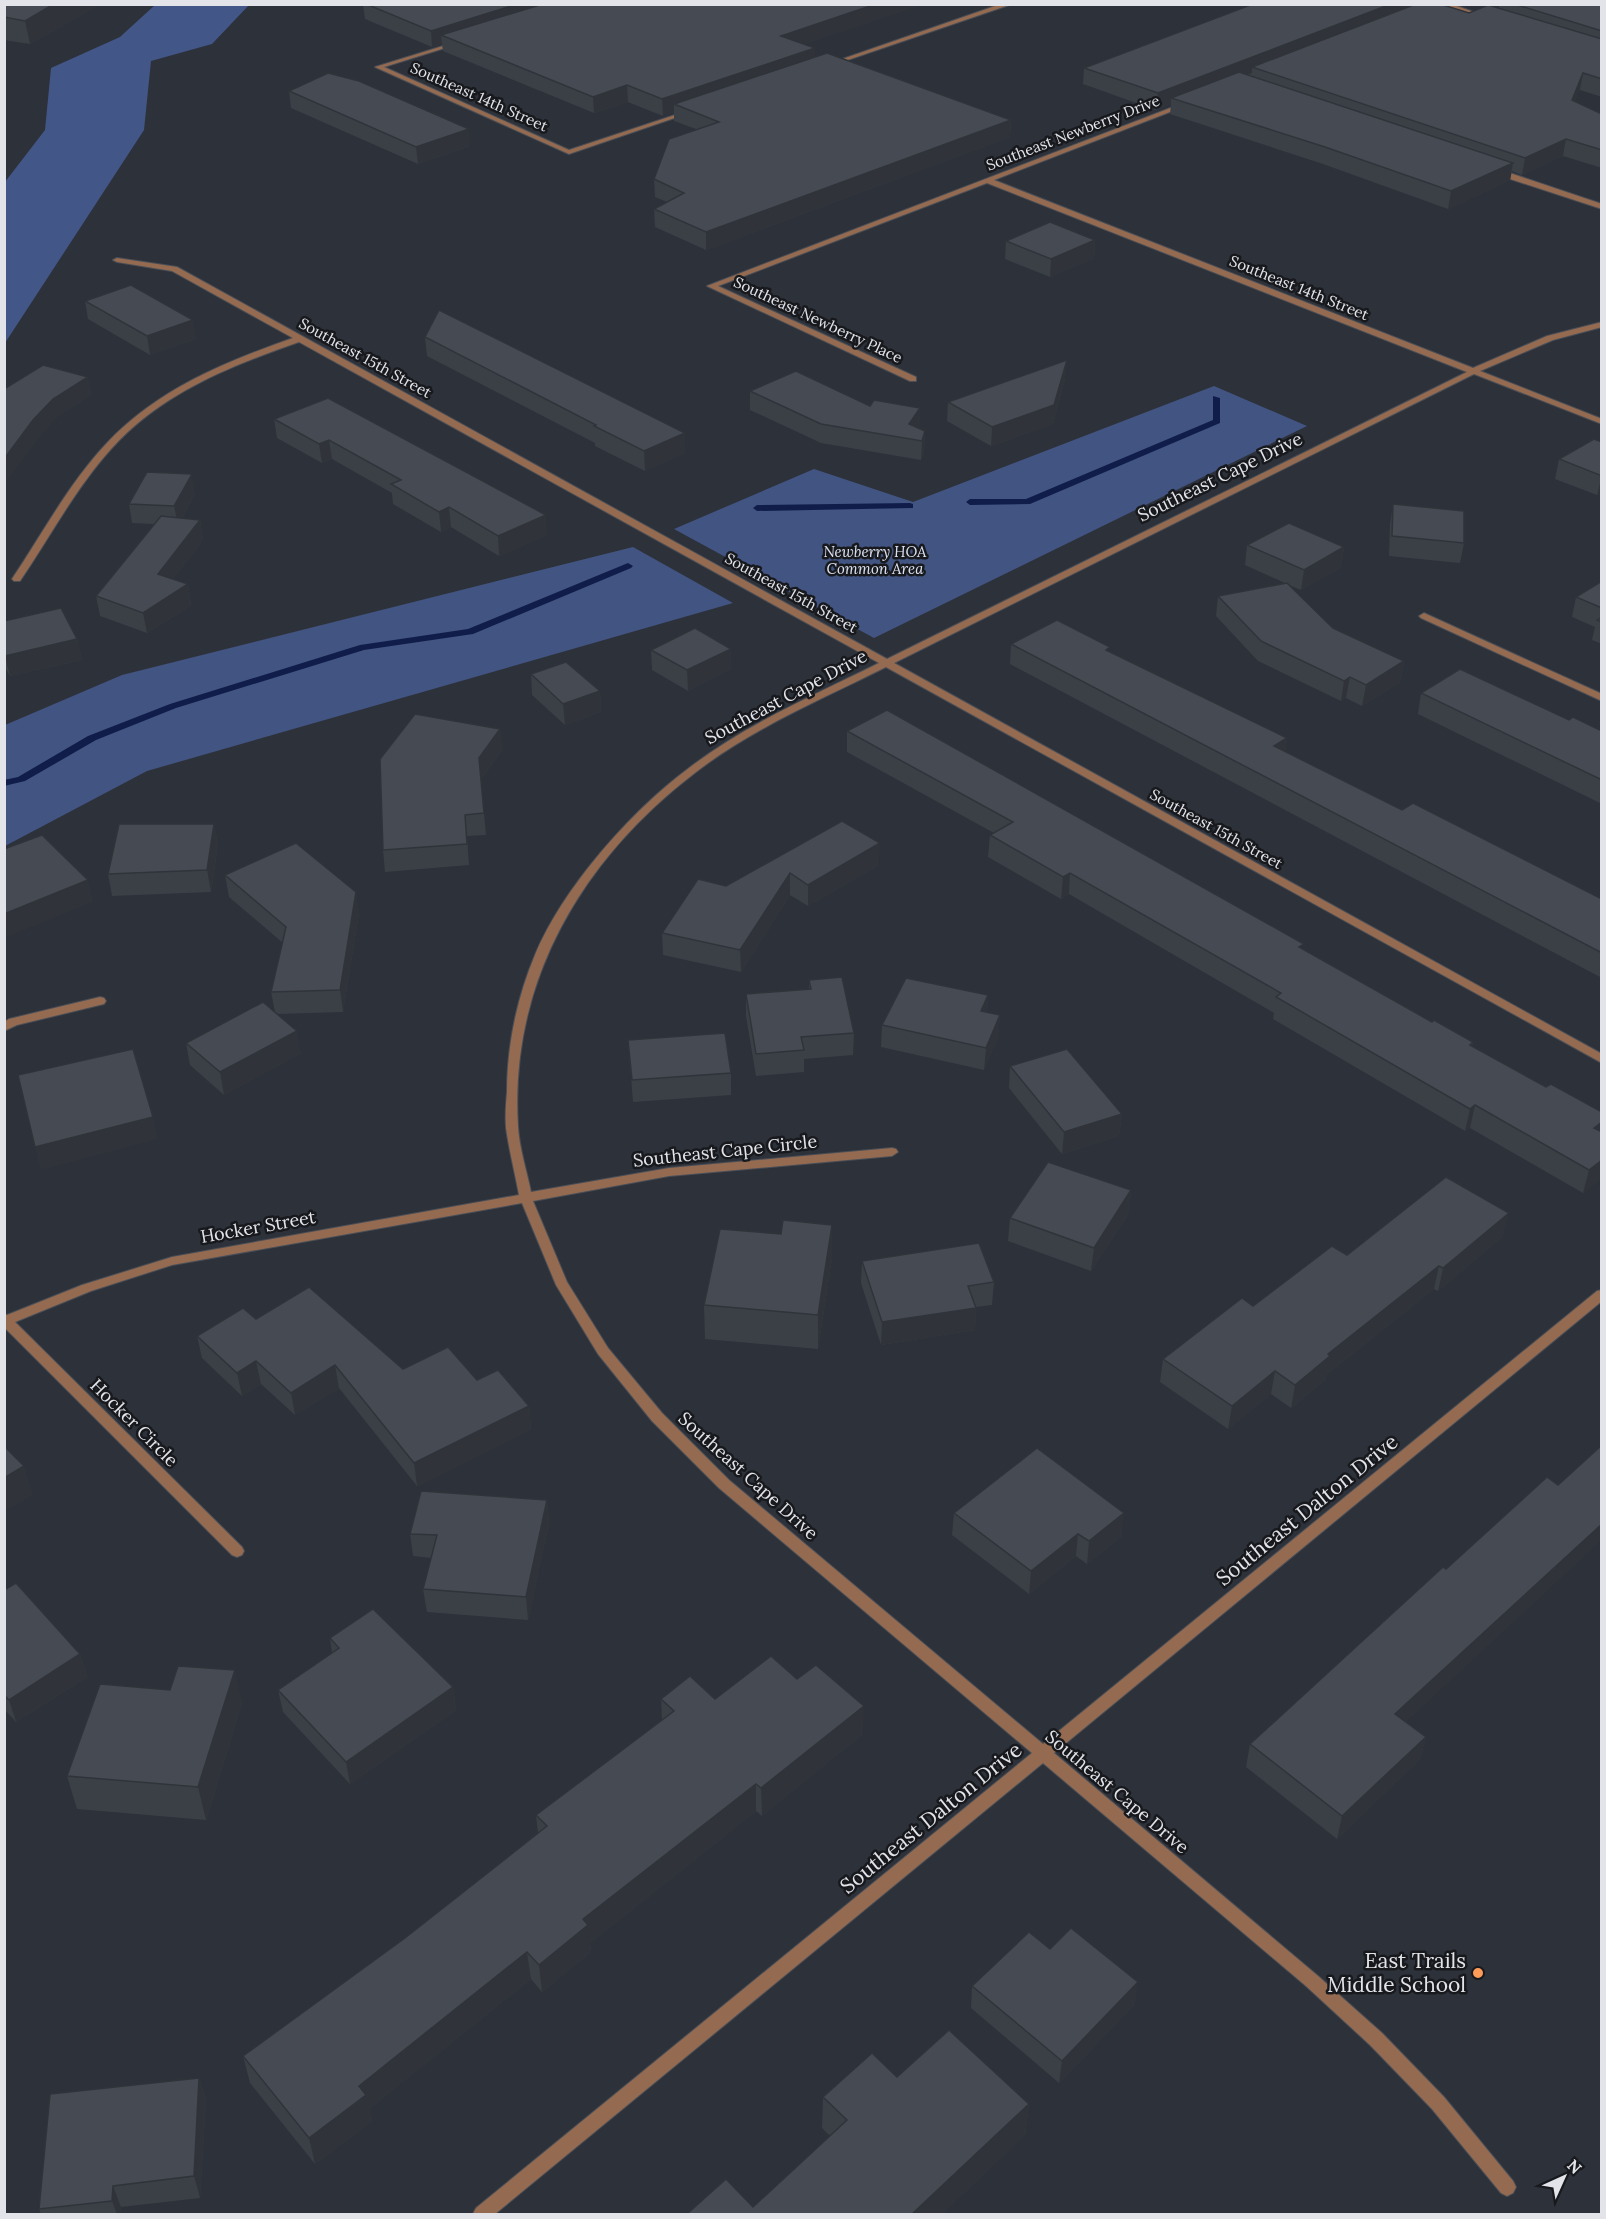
<svg xmlns="http://www.w3.org/2000/svg" width="1606" height="2219" font-family="Lora,serif">
	<style>
		.green { fill: #425482 }
		.forest { fill: #435688 }
		.lines { fill: none; stroke-linecap: round; stroke-linejoin: round }
		.stream { fill: #101d4a; fill-rule: evenodd }
		.minor-casing { stroke: #4a4e56; stroke-width: 2 }
		.minor { fill: #946b51; fill-rule: evenodd }
		.wall { fill: #3b4047 }
		.shaded-wall { fill: #30343a }
		.building { fill: #454a53; stroke: #30343a; stroke-width: 1.5 }
		.poi-dot { fill: #fe9b59; stroke: #17191d; stroke-width: 2 }
		.labels { text-anchor: middle; stroke-width: 5; stroke-linejoin: round; paint-order: stroke }
		.far-street-label { font-size: 15px; fill: #e2e4ea; stroke: #17191d }
		.far-park-label { font-size: 15px; font-style: italic; fill: #dde3f3; stroke: #17191d }
		.street-label { font-size: 18px; fill: #e2e4ea; stroke: #17191d }
		.near-street-label { font-size: 21px; fill: #e2e4ea; stroke: #17191d }
		.near-poi-label { font-size: 21px; fill: #e2e4ea; stroke: #17191d; text-anchor: end }
	</style>
	<rect width="100%" height="100%" fill="#2d313a"/>
	<!-- green -->
	<g class="green">
		<path d="M1214,386l93,40 -433,212 -200,-109 140,-60 99,33z"/>
		<path d="M633,547l100,56 -586,168 -142,75v-121l117,-50z"/>
	</g>
	<!-- forest -->
	<path class="forest" d="M155,5h94l-37,39 -61,17 -7,69 -139,213v-161l40,-52 6,-62 69,-31z"/>
	<g class="lines">
		<!-- stream -->
		<g class="stream">
			<path d="M1213,396l7,2v25l-190,81 -60,1 -4,-3 4,-3h56l187,-79z"/>
			<path d="M910,503l3,1v4l-156,3 -4,-3 4,-3z"/>
			<path d="M628,563l5,3 -2,2 -158,66 -109,16 -188,58 -80,32 -71,41 -21,5v-6l14,-3 70,-41 82,-32 190,-59 108,-16z"/>
		</g>
		<!-- minor casing -->
		<g class="minor-casing">
			<g id="minor">
				<path d="M1001,4h11l-179,61 -5,-1z"/>
				<path d="M1440,4h11l37,13 -5,1z"/>
				<path d="M456,42l5,1 -77,24 185,83 118,-39 5,1 -123,42 -194,-87z"/>
				<path d="M1186,102l3,2 -1,1 -194,75 479,188 74,-32 55,-14v5l-49,13 -73,31 122,48v5l-128,-50 -580,289 708,391v9l-716,-396c-64,32 -133,61 -190,105 -113,86 -187,209 -178,354 1,22 9,45 13,66l138,-24 223,-20 4,1 2,3 -6,4 -223,20 -136,25 34,81 41,66 54,65 67,67 314,264 554,-453 5,-1v11l-548,452 264,223 64,57 62,64 69,84 3,6 -3,6 -6,3 -6,-3 -69,-84 -62,-64 -64,-59 -263,-223 -548,451h-22l3,-6 556,-455 -313,-265 -67,-67 -54,-67 -42,-69 -34,-82 -350,62 -81,26 -76,31 227,225 2,4 -2,4 -5,2 -5,-2 -228,-228v-13l3,1 75,-30 90,-28 347,-62c-4,-22 -10,-45 -13,-67 -1,-12 0,-25 1,-36 0,-47 10,-94 28,-137 28,-67 96,-144 154,-187 57,-44 126,-73 190,-105l-580,-321c-69,24 -138,51 -188,107 -36,40 -61,88 -91,132h-6l-2,-2c31,-46 57,-96 95,-136 51,-54 118,-81 186,-105l-121,-67 -55,-9 -4,-2 4,-2 60,9 710,392 580,-287 -480,-189 -269,103 198,91v4h-6l-203,-95z"/>
				<path d="M1495,170h6l101,34v5l-107,-35z"/>
				<path d="M1424,613l178,81v7l-181,-83 -2,-2z"/>
				<path d="M100,997l4,1 2,3 -2,3 -87,21 -13,6v-9l5,-3z"/>
			</g>
		</g>
		<!-- minor -->
		<use href="#minor" class="minor"/>
	</g>
	<!-- wall -->
	<g class="wall">
		<path d="M4,4l93,2 -67,38 -26,-4z"/>
		<path d="M363,4h560l-119,40 11,4v9l196,63 -1,17 -304,113 -51,-23 -1,-18 13,-7 -12,-5 -1,-18 42,-50 -22,-8v-9l-11,4 -35,-14 -34,11 -151,-62 -1,-7 -10,3 -67,-28z"/>
		<path d="M1253,4h158v2l58,7 30,-4v-5h103v93l-22,-7 -5,11 27,13v54l-39,-12 -41,19 -10,-4 -2,9 -62,29 -125,-45 -153,-50 1,-10 -15,6 -73,-26 1,-16z"/>
		<path d="M289,91l181,55 -52,18 -127,-56z"/>
		<path d="M1095,240l-1,18 -44,19 -45,-18 1,-18z"/>
		<path d="M85,301l111,38 -46,16 -62,-36z"/>
		<path d="M425,337l260,96v20l-40,18 -50,-25v-3l-168,-87z"/>
		<path d="M1065,379l-12,45 -62,22 -44,-25 1,-19z"/>
		<path d="M750,391l120,15 50,2v19l-1,1 6,3 -1,20 -3,9 -100,-17 -71,-33z"/>
		<path d="M328,398l219,137 -48,21 -48,-29 -10,5 -48,-28 -1,-11 -60,-34 -10,4 -45,-25 -3,-19z"/>
		<path d="M1602,442v51l-5,2 -42,-16 4,-20z"/>
		<path d="M195,494l-13,24 18,2 3,20 -30,39 15,5 3,21 -44,28 -47,-17 -4,-20 58,-72 -22,-1 -3,-19z"/>
		<path d="M1393,504l71,39 -4,20 -71,-7 1,-32z"/>
		<path d="M1247,545l97,2 -3,20 -40,23 -12,-5 44,43 71,33 -4,21 -38,24 -16,-8 -5,3 -83,-40 -42,-45 2,-20 67,-13 -40,-18z"/>
		<path d="M1602,581v63l-10,-4 3,-13 -23,-10 4,-20z"/>
		<path d="M4,621l73,18 5,21 -72,16 -6,-10z"/>
		<path d="M1011,644l99,8 177,86 -2,14 117,58 200,89v79l-592,-314z"/>
		<path d="M731,649v20l-43,22 -36,-21 -1,-20z"/>
		<path d="M531,674l69,17 1,21 -36,13 -33,-30z"/>
		<path d="M1421,693l148,27 33,11v73l-184,-90z"/>
		<path d="M500,729l2,21 -21,29 5,56 -19,1 2,29 -84,7 -2,-22z"/>
		<path d="M847,731l456,218 129,73 41,20 -1,4 74,41 56,25v65l-19,16 -113,-65 -5,3 -192,-112 1,-6 -205,-119 -8,5 -73,-42 2,-22 4,-2 -147,-81z"/>
		<path d="M842,821l37,44 -71,41 -18,-11 -49,77 -78,-17 -1,-22 64,-47z"/>
		<path d="M214,824l4,21 -7,47 -99,4 -4,-22z"/>
		<path d="M225,875l134,38 -16,99 -66,2 24,39 -77,42 -34,-30 -4,-22 89,-31 -4,-20 12,-49 -54,-46z"/>
		<path d="M809,980l45,53 -1,22 -49,4v13l-48,4 -10,-60v-22l63,-5z"/>
		<path d="M988,995l-1,18 13,2 -2,22 -14,33 -103,-23 1,-22z"/>
		<path d="M628,1040l103,33v22l-98,7z"/>
		<path d="M1010,1066l112,48 -3,22 -57,18 -53,-66z"/>
		<path d="M1131,1190l-2,23 -38,58 -83,-30 2,-23z"/>
		<path d="M832,1225v33l-14,91 -113,-10 -1,-34 77,-71z"/>
		<path d="M1503,1236l-65,55 -4,-2 -108,86v4l-35,29 -20,-14 -43,35 -68,-47 3,-23 90,-53 94,-51z"/>
		<path d="M862,1261l132,21 -2,23 -16,2 -1,23 -94,15 -20,-62z"/>
		<path d="M256,1319l147,50 74,11 52,26 2,23 -114,57 -78,-98 -44,27 -34,-31 -19,12 -40,-38 -5,-22z"/>
		<path d="M1558,1485l-152,237 20,15 -6,22 -83,80 -91,-72 4,-23 196,-175z"/>
		<path d="M547,1500l2,23 -21,97 -101,-8 -4,-23 8,-31 -18,-2 -3,-22z"/>
		<path d="M954,1513l168,23 -35,28 -11,-8 -47,38 -77,-59z"/>
		<path d="M4,1590l76,64 7,23 -71,45 -12,-13z"/>
		<path d="M330,1638l123,49 3,23 -106,74 -67,-72 -5,-22 54,-37z"/>
		<path d="M797,1679l66,55 -101,82 -6,-5 -166,132 1,9 -49,40 -11,-13 -162,130 3,12 -57,43 -65,-81 -7,-27 162,-118 133,-104 -2,-19 126,-95 -1,-21h54z"/>
		<path d="M242,1703l-36,117 -129,-11 -10,-33z"/>
		<path d="M1050,1949l85,55 -76,79 -88,-75 1,-22z"/>
		<path d="M897,2077l132,27 -4,32 -272,71 77,-71 -8,-8 1,-31z"/>
		<path d="M199,2078l7,21 -6,99 -79,9 -1,7h-79l-2,-5z"/>
	</g>
	<!-- shaded-wall -->
	<g class="shaded-wall">
		<path d="M54,4h43v2l-67,38 -5,-23z"/>
		<path d="M517,4h52l-128,31 1,9 -10,3 -1,-16z"/>
		<path d="M876,4h47l-142,48v-16z"/>
		<path d="M1391,4h20l-1,8 -158,55v6l-72,27 -9,-2v6l-15,6 2,-17z"/>
		<path d="M815,48v17l-141,39v8l-11,4 -1,-17z"/>
		<path d="M1583,73l-3,17 -11,27 3,-17z"/>
		<path d="M627,85l1,17 -34,11 -1,-16z"/>
		<path d="M1011,120l-1,17 -304,113v-18z"/>
		<path d="M469,129l1,17 -52,18 -2,-17z"/>
		<path d="M1566,139l-3,17 -41,19 3,-17z"/>
		<path d="M1513,163l-3,17 -62,29 3,-18z"/>
		<path d="M1095,240l-1,18 -44,19 1,-18z"/>
		<path d="M193,320l3,19 -46,16 -3,-19z"/>
		<path d="M1067,360l-2,19 -12,45 -62,22 1,-19z"/>
		<path d="M88,377l4,18 -36,23 -19,22 -33,44v-25l29,-39 20,-21z"/>
		<path d="M920,408v19l-9,12 -2,-15z"/>
		<path d="M925,431l-1,20 -3,9 1,-19z"/>
		<path d="M685,433v20l-40,18 -1,-20z"/>
		<path d="M329,440l3,19 -10,4 -3,-19z"/>
		<path d="M192,474l3,20 -17,31 -4,-19z"/>
		<path d="M1602,476v17l-5,2z"/>
		<path d="M449,507l2,20 -10,5 -2,-20z"/>
		<path d="M546,515l1,20 -48,21 -1,-20z"/>
		<path d="M200,520l3,20 -41,54 -4,-20z"/>
		<path d="M1344,547l-3,20 -40,23 3,-20z"/>
		<path d="M188,584l3,21 -44,28 -4,-20z"/>
		<path d="M77,639l5,21 -72,16 -5,-20z"/>
		<path d="M731,649v20l-43,22 -1,-21z"/>
		<path d="M1404,661l-4,21 -38,24 4,-21z"/>
		<path d="M1350,677l-4,21 -5,3 3,-20z"/>
		<path d="M600,691l1,21 -36,13 -2,-21z"/>
		<path d="M500,729l2,21 -21,29 5,56 -7,-77z"/>
		<path d="M1287,738l-3,21 -10,-13z"/>
		<path d="M214,824l4,21 -7,47 -4,-22z"/>
		<path d="M880,843l-1,22 -71,41v-21z"/>
		<path d="M790,873v22l-49,77 -1,-22z"/>
		<path d="M1070,873l-1,21 -8,5 2,-22z"/>
		<path d="M88,880l5,22 -89,36v-24z"/>
		<path d="M356,892l3,21 -16,99 -3,-22z"/>
		<path d="M988,995l-1,22 -6,-6z"/>
		<path d="M1000,1015l-2,22 -14,33 2,-22z"/>
		<path d="M297,1031l4,22 -77,42 -4,-23z"/>
		<path d="M1475,1105l-5,23 -5,3 5,-22z"/>
		<path d="M1122,1114l-3,22 -57,18 2,-22z"/>
		<path d="M153,1117l5,22 -117,31 -6,-23z"/>
		<path d="M1602,1122v17l-8,-11z"/>
		<path d="M1602,1160v17l-19,16 6,-23z"/>
		<path d="M1131,1190l-2,23 -38,58 3,-23z"/>
		<path d="M1509,1213l-6,23 -65,55 5,-23z"/>
		<path d="M832,1225v33l-14,91v-34z"/>
		<path d="M1439,1266l-5,23 -108,86v4l-35,29 4,-23 33,-31z"/>
		<path d="M976,1308l-1,22 -94,15 1,-23z"/>
		<path d="M256,1361l5,23 -19,12 -5,-23z"/>
		<path d="M335,1365l4,23 -44,27 -4,-22z"/>
		<path d="M1275,1371l-4,23 -43,35 4,-23z"/>
		<path d="M529,1406l2,23 -114,57 -3,-23z"/>
		<path d="M24,1466l9,29 -29,17v-34z"/>
		<path d="M547,1500l2,23 -21,97 -2,-23z"/>
		<path d="M1124,1513l-2,23 -35,28 2,-23z"/>
		<path d="M1602,1524v16l-212,197 5,-23z"/>
		<path d="M1078,1534l-2,22 -47,38 2,-23z"/>
		<path d="M80,1654l7,23 -71,45 -7,-22z"/>
		<path d="M235,1670l7,33 -36,117 -8,-33z"/>
		<path d="M453,1687l3,23 -106,74 -4,-22z"/>
		<path d="M864,1706l-1,28 -101,82 -1,-28z"/>
		<path d="M1426,1737l-6,22 -83,80 5,-23z"/>
		<path d="M756,1784v27l-166,132 1,9 -49,40 -3,-27 44,-46z"/>
		<path d="M527,1952l4,27 -162,130 3,12 -57,43 -6,-26 50,-52z"/>
		<path d="M1138,1982l-3,22 -76,79 3,-22z"/>
		<path d="M199,2078l7,21 -6,99 -6,-22z"/>
		<path d="M1029,2104l-4,32 -82,78h-31z"/>
		<path d="M113,2186l8,21 -1,7h-3l-5,-13z"/>
	</g>
	<!-- building -->
	<g class="building">
		<path d="M4,4h50l-29,17 -21,-4z"/>
		<path d="M366,4h151l-86,27z"/>
		<path d="M543,4h333l-95,32 34,12 -153,51 -35,-14 -34,12 -152,-62z"/>
		<path d="M1253,4h138l-233,89 -74,-25z"/>
		<path d="M1416,4h24l29,9 19,-8 114,34v40l-19,-6 -11,27 30,14v36l-36,-11 -41,19 -273,-91z"/>
		<path d="M1514,4h88v27z"/>
		<path d="M827,53l184,67 -305,112 -52,-23 30,-16 -30,-14 15,-40 50,-17 -45,-18z"/>
		<path d="M1239,72l274,91 -62,28 -126,-44 -154,-49z"/>
		<path d="M328,73l31,8 110,48 -53,18 -127,-56z"/>
		<path d="M1050,222l45,18 -44,19 -45,-18z"/>
		<path d="M131,285l62,35 -46,16 -62,-35z"/>
		<path d="M439,310l246,123 -41,18 -50,-25 2,-1 -171,-88z"/>
		<path d="M1067,360l-13,45 -62,22 -44,-25z"/>
		<path d="M43,365l45,12 -35,22 -20,21 -29,39v-70z"/>
		<path d="M796,371l74,35 4,-6 46,8 -11,16 16,7 -3,10 -101,-17 -71,-33z"/>
		<path d="M328,398l218,117 -48,21 -49,-29 -10,5 -48,-28 10,-4 -72,-40 -10,4 -45,-25z"/>
		<path d="M1594,439l8,3v34l-43,-17z"/>
		<path d="M147,472l45,2 -18,32 -45,-2z"/>
		<path d="M1393,504l71,7v32l-72,-7z"/>
		<path d="M161,516l39,4 -42,54 30,10 -45,29 -47,-17z"/>
		<path d="M1289,523l55,24 -40,23 -57,-25z"/>
		<path d="M1602,581v27l-26,-11z"/>
		<path d="M1287,583l46,45 71,33 -38,24 -16,-8 -6,4 -83,-40 -43,-45z"/>
		<path d="M61,608l16,31 -72,17 -1,-35z"/>
		<path d="M1602,617v5l-5,-2z"/>
		<path d="M1057,620l53,27 -4,3 181,88 -13,8 128,64 11,-7 189,96v54l-591,-309z"/>
		<path d="M695,628l36,21 -44,21 -36,-20z"/>
		<path d="M566,662l34,29 -37,13 -32,-30z"/>
		<path d="M1460,669l109,51 4,-3 29,14v49l-181,-87z"/>
		<path d="M887,710l417,234 -5,3 133,75 2,-2 39,22 -3,3 76,42 5,-3 51,28v10l-8,6 8,4v28l-13,10 -114,-65 -5,4 -194,-112 5,-4 -211,-120 -7,4 -73,-42 23,-13 -166,-91z"/>
		<path d="M415,714l85,15 -21,29 5,55 -19,2 2,29 -84,6 -3,-91z"/>
		<path d="M842,821l38,22 -72,42 -18,-12 -50,77 -78,-17 36,-54 28,7z"/>
		<path d="M119,824h95l-7,46 -99,4z"/>
		<path d="M42,835l46,45 -84,34v-65z"/>
		<path d="M296,843l60,49 -16,98 -69,2 15,-65 -61,-52z"/>
		<path d="M842,977l12,56 -53,4 3,13 -48,4 -10,-60 65,-5 -2,-9z"/>
		<path d="M906,978l82,17 -7,16 19,4 -14,33 -104,-23z"/>
		<path d="M263,1002l34,29 -77,41 -34,-29z"/>
		<path d="M725,1033l6,40 -99,7 -4,-40z"/>
		<path d="M133,1049l20,68 -118,30 -17,-72z"/>
		<path d="M1067,1049l55,65 -58,18 -54,-66z"/>
		<path d="M1048,1162l83,28 -37,58 -84,-30z"/>
		<path d="M1446,1177l63,36 -66,55 -4,-2 -111,88 2,2 -35,29 -20,-14 -43,35 -69,-47 79,-61 11,8 79,-60 15,9z"/>
		<path d="M783,1220l49,5 -14,90 -114,-10 16,-76 61,5z"/>
		<path d="M979,1243l15,39 -26,4 8,22 -94,14 -20,-61z"/>
		<path d="M309,1287l94,82 45,-22 29,33 21,-10 31,36 -115,57 -79,-98 -44,28 -35,-32 -19,12 -40,-37 46,-28 13,11z"/>
		<path d="M1602,1445v79l-207,190 31,23 -84,79 -92,-72 193,-177 3,2 101,-92 11,8z"/>
		<path d="M4,1446l20,20 -20,12z"/>
		<path d="M1037,1448l87,65 -35,28 -11,-7 -47,37 -77,-58z"/>
		<path d="M421,1491l126,9 -21,97 -103,-8 14,-54 -27,-1z"/>
		<path d="M16,1583l64,71 -71,46 -5,-5v-105z"/>
		<path d="M373,1609l80,78 -107,75 -68,-72 61,-42 -9,-10z"/>
		<path d="M771,1656l26,23 19,-14 48,41 -103,82 -5,-4 -173,135 5,6 -49,40 -12,-13 -168,134 7,9 -57,43 -66,-82 162,-118 142,-112 -11,-11 138,-104 -13,-12 29,-23 25,23z"/>
		<path d="M178,1666l57,4 -37,117 -131,-11 33,-92 70,6z"/>
		<path d="M1071,1928l67,54 -76,79 -90,-75 57,-54 21,17z"/>
		<path d="M949,2030l80,74 -117,110h-225l39,-35 27,28 94,-87 -24,-23 49,-44 25,24z"/>
		<path d="M199,2078l-5,98 -81,10 -1,15 -73,8 11,-115z"/>
	</g>
	<!-- markers -->
	<circle class="poi-dot" cx="1478" cy="1973" r="6"/>
	<g class="labels">
		<!-- far-street labels -->
		<g class="far-street-label">
			<text transform="translate(479 97) rotate(24)" y="5">Southeast 14th Street</text>
			<text transform="translate(1073 133) rotate(-21)" y="5">Southeast Newberry Drive</text>
			<text transform="translate(1299 288) rotate(22)" y="5">Southeast 14th Street</text>
			<text transform="translate(818 320) rotate(25)" y="5">Southeast Newberry Place</text>
			<text transform="translate(365 358) rotate(29)" y="5">Southeast 15th Street</text>
			<text transform="translate(791 593) rotate(29)" y="5">Southeast 15th Street</text>
			<text transform="translate(1216 829) rotate(29)" y="5">Southeast 15th Street</text>
		</g>
		<!-- far-park labels -->
		<g class="far-park-label">
			<text x="875" y="557">Newberry HOA<tspan x="875" dy="17">Common Area</tspan></text>
		</g>
		<!-- street labels -->
		<g class="street-label">
			<text transform="translate(1220 477) rotate(-26)" y="6">Southeast Cape Drive</text>
			<text transform="translate(786 697) rotate(-28)" y="6">Southeast Cape Drive</text>
			<text transform="translate(725 1151) rotate(-6)" y="6">Southeast Cape Circle</text>
			<text transform="translate(258 1227) rotate(-10)" y="6">Hocker Street</text>
			<text transform="translate(134 1423) rotate(45)" y="6">Hocker Circle</text>
			<text transform="translate(748 1476) rotate(42)" y="6">Southeast Cape Drive</text>
			<text transform="translate(1117 1792) rotate(40)" y="6">Southeast Cape Drive</text>
		</g>
		<!-- near-street labels -->
		<g class="near-street-label">
			<text transform="translate(1307 1510) rotate(-39)" y="7">Southeast Dalton Drive</text>
			<text transform="translate(931 1818) rotate(-39)" y="7">Southeast Dalton Drive</text>
		</g>
		<!-- near-poi labels -->
		<g class="near-poi-label">
			<text x="1466" y="1968">East Trails<tspan x="1466" dy="24">Middle School</tspan></text>
		</g>
	</g>
	<!-- border -->
	<rect width="1606" height="2219" fill="none" stroke="#e2e4ea" stroke-width="12"/>
	<!-- north arrow -->
	<g transform="translate(1564 2177) rotate(45)" stroke="#17191d" stroke-width="4.5" paint-order="stroke">
	<path d="M0-4.5L10 22L0 15L-10 22Z" fill="#e2e4ea"/>
	<text y="-9" font-size="16" font-weight="bold" text-anchor="middle" fill="#e2e4ea">N</text>
	</g>
</svg>
